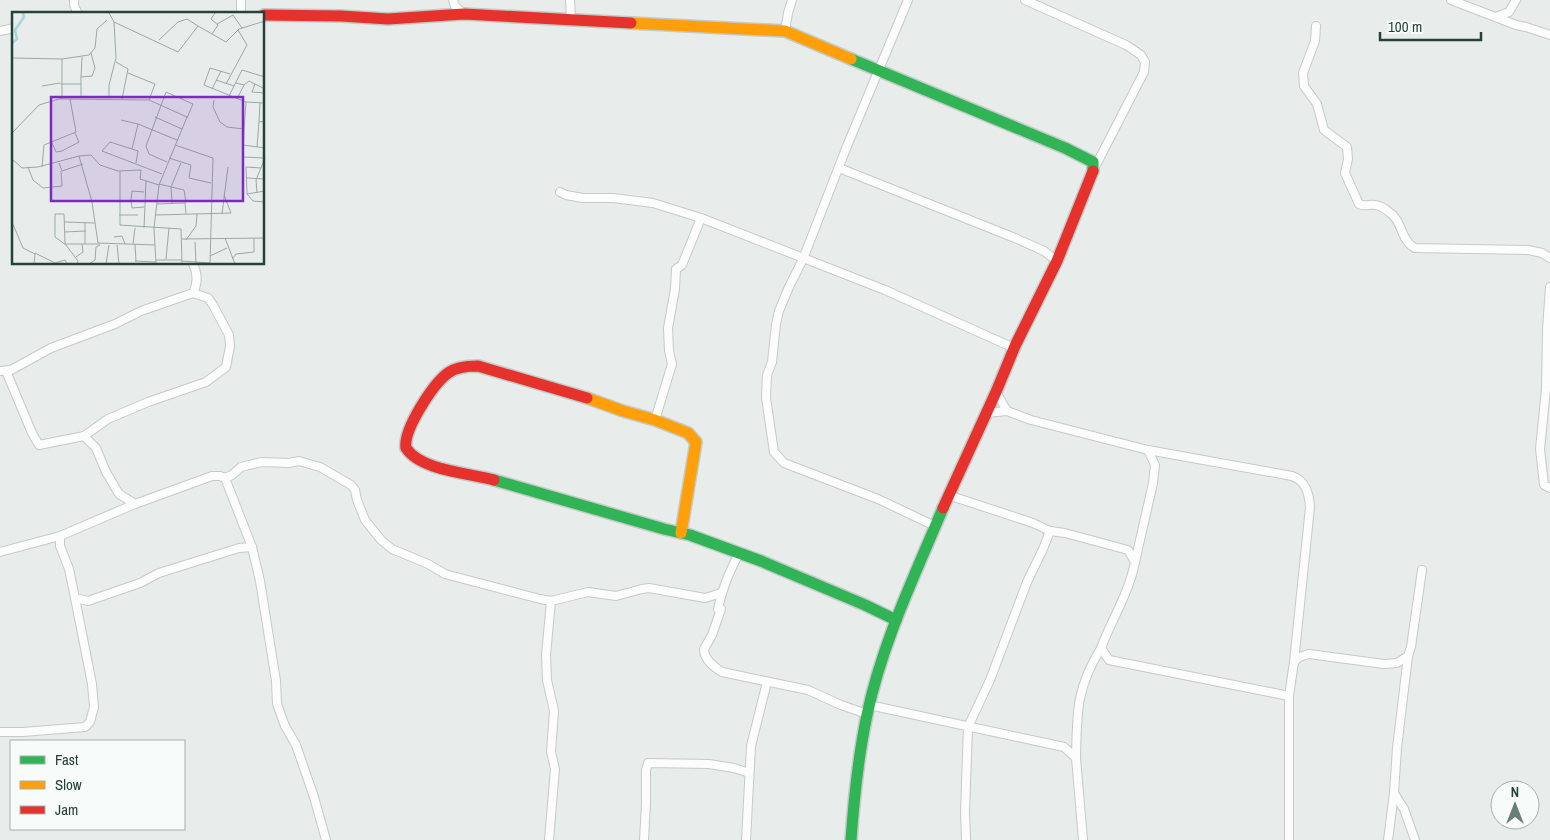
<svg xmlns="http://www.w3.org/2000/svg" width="1550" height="840" font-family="'Archivo Narrow',sans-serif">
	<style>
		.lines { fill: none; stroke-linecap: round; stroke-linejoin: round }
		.street-casing { stroke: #c5cac8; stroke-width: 10 }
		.fast-casing { stroke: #c3cbc8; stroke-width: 14 }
		.slow-casing { stroke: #c3cbc8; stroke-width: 14 }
		.jam-casing { stroke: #c3cbc8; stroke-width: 14 }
		.street { stroke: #fcfcfc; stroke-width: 8 }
		.fast { stroke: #30b455; stroke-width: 11 }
		.slow { stroke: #ff9f0a; stroke-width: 11 }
		.jam { stroke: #e5322d; stroke-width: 11 }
		.inset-river { fill: none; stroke: #a9d4db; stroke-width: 2.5 }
		.inset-road { fill: none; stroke: #9aa9a4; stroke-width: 1 }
		.view { fill: #7b2cbf; fill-opacity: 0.15; stroke: #7b2cbf; stroke-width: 2.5 }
		.inset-edge { fill: none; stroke: #24423a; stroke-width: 2.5 }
	</style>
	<rect width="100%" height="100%" fill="#e8edeb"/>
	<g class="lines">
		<!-- street casing -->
		<g class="street-casing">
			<g id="street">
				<path d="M74,0v5l4,9"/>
				<path d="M453,0l2,6 9,8"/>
				<path d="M570,0l1,19"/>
				<path d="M908,0l-61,146 -44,113 -14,28 -10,24 -3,13 -4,38 -5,13 -1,23 8,54 10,11 94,36 57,27"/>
				<path d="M1025,0l101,45 15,10 4,7 -1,10 -50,97"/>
				<path d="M1451,0l65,25 10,2 24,8"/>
				<path d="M241,14v-14"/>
				<path d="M1496,17l13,-5 7,-12"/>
				<path d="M1316,26l-1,15 -12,32 1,13 13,18 7,26 23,17 1,12 -3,14 14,31c5,3 9,0 16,1 4,0 11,4 14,7 14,9 11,28 26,36l113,2 14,3 8,5"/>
				<path d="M0,31l14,-3"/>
				<path d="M785,31l3,-18 4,-13"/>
				<path d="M839,168l176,70 29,13 13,10"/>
				<path d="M560,192l6,3 17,3h30l40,5 48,15 184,72 129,58"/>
				<path d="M1550,287l-3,42 -1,60 -6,60 4,36 6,3"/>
				<path d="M0,371l11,-1 40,-22 64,-24 26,-13 52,-18c5,-10 5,-19 0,-29"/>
				<path d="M6,371l26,62 7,12 45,-9 24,-17 40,-17 58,-20 20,-15 4,-21 -1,-11 -16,-30 -5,-7 -15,-5"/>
				<path d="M996,392l11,19 24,9 117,30 144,26c14,5 17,17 18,31l-16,155 -5,34v144"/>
				<path d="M986,413l21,-2"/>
				<path d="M655,420l17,-56 -3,-13 -1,-23 7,-39 1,-20 6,-4 19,-47"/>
				<path d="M84,436l12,12 10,24 13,22 16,10"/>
				<path d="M225,478l7,-3 9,-8 21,-5 27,1 10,-2 21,6 31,18 4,5 2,10 8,20 16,20 11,9 36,15 17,10 95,25 11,2 37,-9 28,4 26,-7 7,-1 56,10 16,-5"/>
				<path d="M948,495l85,28 17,8 15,2 63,17 7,12c-6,31 -23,57 -34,86l8,12 180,36"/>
				<path d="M60,536v10l9,23 6,29 13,3 52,-18 19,-10 80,-25 13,-1"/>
				<path d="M0,552l60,-16 75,-32 77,-28h8l5,2 27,69 8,34 16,100 1,23 8,22 11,19 18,52 12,43"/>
				<path d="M739,553c-9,18 -17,35 -21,56h3l-9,26 -8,14c0,11 10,18 18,23l86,18 33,15 26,9"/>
				<path d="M1135,562l18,-79 2,-18 -7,-15"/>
				<path d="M1294,662l5,-5 10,-3 75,10 13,-1 11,-7"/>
				<path d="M869,705l195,42 12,11 7,82"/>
				<path d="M0,732h23l62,-5 5,-5 4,-15 -2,-23 -17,-86"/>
				<path d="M1076,758c1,-46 0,-69 25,-110"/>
				<path d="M1394,793l10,16 11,31"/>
				<path d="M549,840l6,-71 -4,-17 3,-41 -7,-31 -1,-25 5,-54"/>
				<path d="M644,840l2,-37v-33l2,-7 61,1 25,4 15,5"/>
				<path d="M746,840l5,-94 16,-64"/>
				<path d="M966,840l-1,-28 3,-85 22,-47 37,-98 16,-33 7,-18"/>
				<path d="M1388,840l6,-47 3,-45 11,-92 3,-9 11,-77"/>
			</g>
		</g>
		<!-- fast casing -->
		<g class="fast-casing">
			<g id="fast">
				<path d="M851,59l214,89 28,14v9"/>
				<path d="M494,480l170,49 26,6 71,26 104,44 31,15"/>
				<path d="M851,840c3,-42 7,-83 16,-125 15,-72 48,-140 76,-207"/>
			</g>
		</g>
		<!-- slow casing -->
		<g class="slow-casing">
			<g id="slow">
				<path d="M631,23l154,8 66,28"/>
				<path d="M587,398l36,13 32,9 33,13 8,9 -15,91"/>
			</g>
		</g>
		<!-- jam casing -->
		<g class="jam-casing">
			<g id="jam">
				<path d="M264,15l77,1 47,3 76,-5 167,9"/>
				<path d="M494,480c-24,-7 -73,-9 -88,-32 -3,-18 27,-64 42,-75 8,-6 19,-7 30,-7l109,32"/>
				<path d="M943,508l53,-116 19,-46 42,-85 36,-90"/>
			</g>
		</g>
		<!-- street -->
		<use href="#street" class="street"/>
		<!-- fast -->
		<use href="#fast" class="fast"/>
		<!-- slow -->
		<use href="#slow" class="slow"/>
		<!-- jam -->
		<use href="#jam" class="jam"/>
	</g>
	<!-- overview -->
	<g transform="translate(12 12)">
		<rect width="252" height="252" fill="#e8edeb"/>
		<path class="inset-river" d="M0,31l5,-4 -2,-9 9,-13 -1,-4"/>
		<path class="inset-road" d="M97,1l5,9 64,30 20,-26 28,16 13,-13 26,-8M205,12l16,-9 9,13M200,22l6,-9 -7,-6 4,-6M147,28l19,-18 9,-3 11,7M0,46l50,1M104,50l12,7 -6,30M116,61l27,11 -6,16M218,62l-20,-6 -6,17 42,17 19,1M69,65l1,-20M204,68l18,6M224,71l8,2 5,-4 16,8M48,72h21M214,72l21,-39 -9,-15M243,72l-3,8 13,1M30,74l18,-3M200,77l9,-18M217,84l13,-26 23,7M69,86v-21l11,-1 3,-8 -4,-15M97,86v-13l7,-27 -2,-36M50,87v-40l27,-4 6,-7 2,-19 10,-9M225,87l7,-14M202,88l-1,7 7,15 7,5 17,2 -1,28 22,1M143,105l27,12M109,108l17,4 39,16M247,110l1,-19M232,117l2,-27M0,121l27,-28 20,-6 90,1 38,17 -28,68 -5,43 2,36M40,131l4,9 6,-1 17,-9 -4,-9M163,133l38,13 -3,106M231,133l22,3M245,135l2,-25 6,-1M120,137l6,-25M67,144l12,-1 9,10 18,6 23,-1M157,146l22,7 -2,13 22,5M0,147l10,9 16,-1 41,-11 13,46 6,41 57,2M155,150l-18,-8 -3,-8 20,-54 27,12 -6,14M47,151l3,8 21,-7M124,151l2,-12 -6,-2 -22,-7 -8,9 60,23M16,155l5,13 10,8 19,-2 -1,-15M30,155l2,-22 32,-13 -6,-33M129,158l-1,9 19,6M108,159v54l61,4 1,35M235,166l18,1M147,172l25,6 2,13M253,179l-18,3 6,7 12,1M245,181l-1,-13 9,-22M235,182l-1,-27 15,1M160,191l-1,-16 10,-24M145,192l28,-1 1,11M132,195l-12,1 -1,-8 1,-9 12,1M210,202l6,-47M107,203h19M144,203l75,-2 -7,-18M0,210l11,26 12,6 -1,10M52,210l31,1M73,210v22M132,216l2,-47M52,220l22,-1M102,225l8,-1 3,8M213,226l10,26M170,227l83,-1M174,228l10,-14 1,-12M183,230l1,21M121,232l2,-16M123,232l1,18M105,233l2,19M23,241l20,10 10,-3 2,4M198,244l17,-8M64,245l7,-5 -1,-8M154,247l3,-31M220,247l4,-5 18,-2v-14M144,248h26M123,249l21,1M170,249l28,2M65,252l1,-3 -12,-16 -11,-8v-23h9l1,30h35M77,252l6,-4 1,-13 4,-2M94,252l3,-19"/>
		<path class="view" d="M39,85h192v104h-192z"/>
		<rect width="252" height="252" class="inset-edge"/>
	</g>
	<!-- legend -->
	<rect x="10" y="740" width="175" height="90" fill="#f7fbf9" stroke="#a3b1ad"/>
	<rect x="20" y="756" width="25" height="8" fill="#30b455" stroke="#a3b1ad"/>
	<text x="55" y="765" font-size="15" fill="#24423a">Fast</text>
	<rect x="20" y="781" width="25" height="8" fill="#ff9f0a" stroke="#a3b1ad"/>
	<text x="55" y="790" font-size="15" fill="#24423a">Slow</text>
	<rect x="20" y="806" width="25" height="8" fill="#e5322d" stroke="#a3b1ad"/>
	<text x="55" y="815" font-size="15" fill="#24423a">Jam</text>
	<!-- north arrow -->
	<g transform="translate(1515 805)"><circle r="24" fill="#f7fbf9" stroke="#a3b1ad"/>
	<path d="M0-4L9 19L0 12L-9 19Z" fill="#697e78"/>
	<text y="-8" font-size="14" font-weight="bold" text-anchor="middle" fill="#24423a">N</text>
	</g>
	<!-- scale -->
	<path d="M1380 32v8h101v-8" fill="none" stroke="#24423a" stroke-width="2.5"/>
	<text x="1388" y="32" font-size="15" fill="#24423a" stroke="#f7fbf9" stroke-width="4" paint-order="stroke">100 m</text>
</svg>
